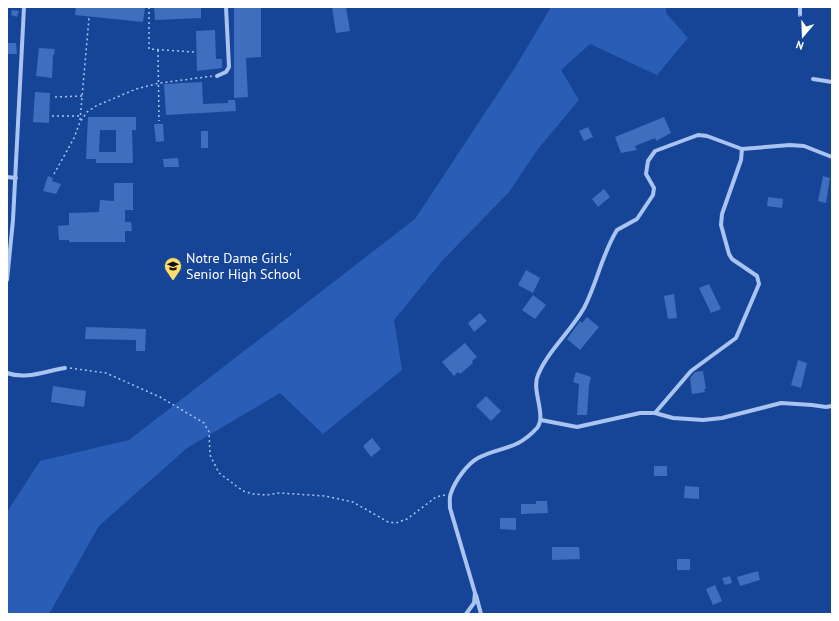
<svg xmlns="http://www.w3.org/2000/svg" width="839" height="621" font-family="'PT Sans',sans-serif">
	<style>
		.green { fill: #2a5db5 }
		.building { fill: #3f6ebe; fill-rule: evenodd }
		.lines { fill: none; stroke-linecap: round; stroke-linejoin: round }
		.path { stroke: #a9c4f1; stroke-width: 1.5; stroke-dasharray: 2 3; stroke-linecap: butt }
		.minor { stroke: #a9c4f1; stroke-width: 4 }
		.labels { text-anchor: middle; stroke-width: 3.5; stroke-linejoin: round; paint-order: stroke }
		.poi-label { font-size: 14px; fill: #fff; stroke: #164597; text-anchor: start }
	</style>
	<rect width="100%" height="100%" fill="#164597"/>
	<!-- green -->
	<path class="green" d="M551,7h115v6l22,25 -31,37 -67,-31 -29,26 18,30 -41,49 -29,43 -66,68 -49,60 8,50 -79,64 -43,-41 -93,55 -88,78 -50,88h-42v-102l33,-51 89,-21 286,-221 101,-153z"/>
	<!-- building -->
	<g class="building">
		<path d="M76,7l69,1 -2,14 -68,-7z"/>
		<path d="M154,7h47v11l-46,2z"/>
		<path d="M234,7h27v50l-15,1 2,39 -14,1z"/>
		<path d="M332,7h14l4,24 -14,2z"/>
		<path d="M12,10l7,1 -2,6 -6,-2z"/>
		<path d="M215,30l1,29h6v9l-25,3 -1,-40z"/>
		<path d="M7,43h9l1,11h-10z"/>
		<path d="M39,48l16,1 -1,6h-1l-1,23 -16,-2z"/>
		<path d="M202,82l1,22 25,-1v-3h7l1,11 -70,4 -2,-31z"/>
		<path d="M35,92l15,1 -1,30 -16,-1z"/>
		<path d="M88,117h48v13h-4l1,33h-37v-4h-10zM100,130h16v22h-17z"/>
		<path d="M664,117l7,16 -15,8 -1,-3 -20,8 2,4 -16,3 -6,-16z"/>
		<path d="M154,124h9l1,17 -8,1z"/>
		<path d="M588,127l5,10 -9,4 -5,-10z"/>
		<rect x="201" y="131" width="7" height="17"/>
		<path d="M178,158l1,9h-15l-1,-8z"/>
		<path d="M48,176l5,2 -1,3 9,3 -5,10 -13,-3z"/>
		<path d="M823,176l7,2 -4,25 -8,-2z"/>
		<path d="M114,183h19v27h-8v12h6l1,9h-7v11h-56v-2h-10l-1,-14 11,-1v-12l30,-1 1,-12 14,1z"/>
		<path d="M604,189l6,8 -12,10 -6,-8z"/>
		<path d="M768,197l15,2 -1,9 -15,-2z"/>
		<path d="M526,270l14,8 -7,15 -15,-8z"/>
		<path d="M709,284l12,25 -10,4 -12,-25z"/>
		<path d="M674,294l3,24 -9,1 -4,-23z"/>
		<path d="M533,295l13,10 -11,14 -13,-9z"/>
		<path d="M480,313l7,8 -13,11 -6,-9z"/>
		<path d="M587,317l12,10 -19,23 -13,-11 13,-18 2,2z"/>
		<path d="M86,327l60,2 -1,22h-9v-11l-51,-1z"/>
		<path d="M465,343l12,14 -5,4 1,2 -13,11 -2,-2 -4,4 -12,-14z"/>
		<path d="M798,360l9,3 -6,25 -10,-3z"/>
		<path d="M703,371l3,18h-2l1,3 -13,2 -2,-16 5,-6z"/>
		<path d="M576,372l15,5 -2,8 -2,30h-10l2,-31 -6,-2z"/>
		<path d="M53,386l33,5 -2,16 -33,-5z"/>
		<path d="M486,396l15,15 -10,10 -15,-15z"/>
		<path d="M372,438l9,11 -10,8 -8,-11z"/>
		<rect x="654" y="466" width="13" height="10"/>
		<path d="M685,486l14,1v12l-15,-1z"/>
		<path d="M536,501h11l1,12 -27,1v-10h15z"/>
		<path d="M500,518h16v12l-16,-1z"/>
		<path d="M552,547h27l1,12 -28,1z"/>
		<rect x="677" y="559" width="13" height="11"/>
		<path d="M758,571l2,9 -20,6 -3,-9z"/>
		<path d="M730,576l2,7 -7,2 -3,-7z"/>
		<path d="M715,585l7,16 -9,4 -7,-16z"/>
	</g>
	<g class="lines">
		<!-- path -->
		<g class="path">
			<path d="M149,7v42l45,3"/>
			<path d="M158,50l1,71"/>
			<path d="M55,97l27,-1"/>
			<path d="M52,116h28"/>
			<path d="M80,120l9,-102"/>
			<path d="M54,174l20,-36 6,-16 7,-10 9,-6 40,-17 24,-6 53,-7"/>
			<path d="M70,368l36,5 54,24 44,26 5,9 1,23 9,18 24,18 10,3 14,1 12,-2 46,3 28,6 35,20 8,1 11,-4 29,-22 9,-2"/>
		</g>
		<!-- minor -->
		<g class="minor">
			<path d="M800,7v8"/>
			<path d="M217,76l9,-4 3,-5 -3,-60"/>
			<path d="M813,79l19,3"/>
			<path d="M7,177l9,1"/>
			<path d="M7,280l6,-60 11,-213"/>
			<path d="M7,373c19,7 38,-2 58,-5"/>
			<path d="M655,413l36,-42 45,-33 23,-54 -2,-8 -25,-17 -3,-5 -8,-29 1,-11 19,-54 1,-11"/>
			<path d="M541,420l36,7 63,-14h15l18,5 30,2 19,-2 59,-15 31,2 14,2 6,-1"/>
			<path d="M476,595l5,19"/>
			<path d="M466,614l8,-11 1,-10 -25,-85c0,-5 -1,-11 1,-15 4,-12 16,-29 27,-35 23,-12 38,-7 59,-30 10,-12 -6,-38 1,-53 9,-23 33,-44 46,-67 13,-25 18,-54 33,-78l20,-11 16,-24 1,-7 -8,-14 2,-13 7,-10 43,-16 9,1 35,13 48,-4 14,1 28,11"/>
		</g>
	</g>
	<!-- icons -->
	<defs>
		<g id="school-pin" transform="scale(0.9)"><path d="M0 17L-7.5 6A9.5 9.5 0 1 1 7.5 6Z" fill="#ffdf69" stroke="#164597"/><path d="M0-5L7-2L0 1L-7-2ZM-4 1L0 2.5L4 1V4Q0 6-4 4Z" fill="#111"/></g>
	</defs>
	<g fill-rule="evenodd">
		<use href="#school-pin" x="173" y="266"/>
	</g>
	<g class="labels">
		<!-- poi labels -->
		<g class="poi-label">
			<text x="186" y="263">Notre Dame Girls'<tspan x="186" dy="16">Senior High School</tspan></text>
		</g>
	</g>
	<!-- border -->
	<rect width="839" height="621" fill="none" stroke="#ffffff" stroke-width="16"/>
	<!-- north arrow -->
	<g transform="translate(803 36) rotate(199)" stroke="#164597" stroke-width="3" paint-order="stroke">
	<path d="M0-3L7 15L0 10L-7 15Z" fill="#ffffff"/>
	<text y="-6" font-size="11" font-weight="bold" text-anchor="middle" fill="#ffffff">N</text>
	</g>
</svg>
